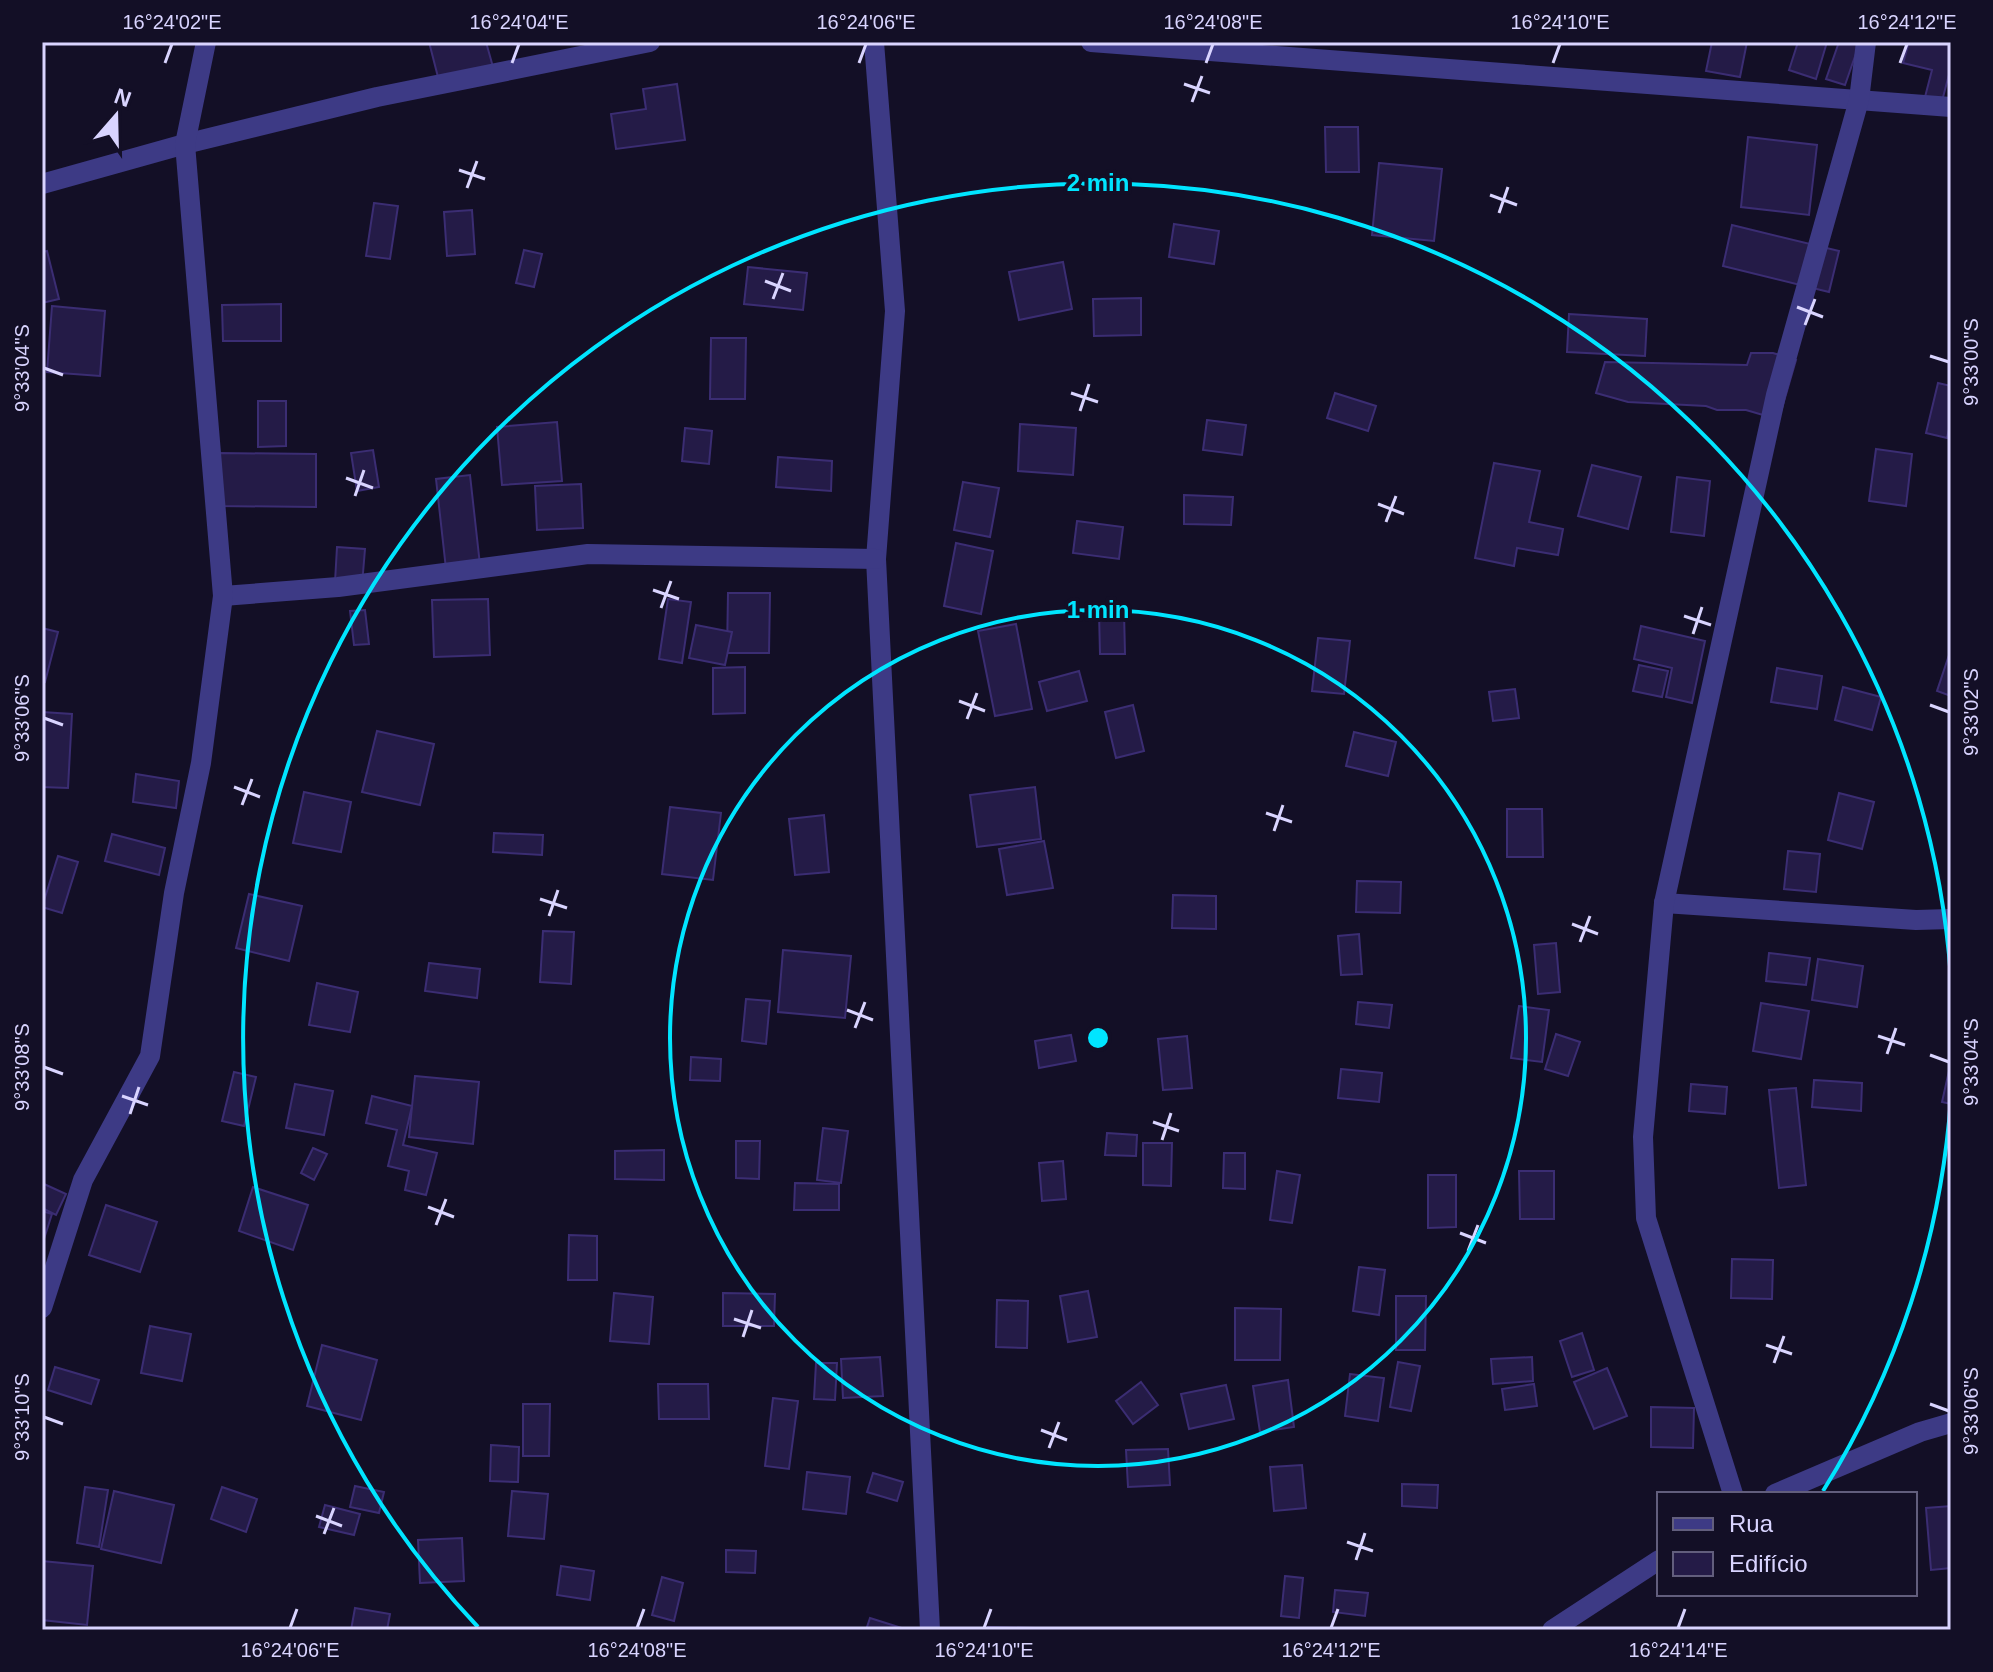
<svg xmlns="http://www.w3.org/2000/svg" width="1993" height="1672" font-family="Helvetica,sans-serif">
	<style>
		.building { fill: #241b47; stroke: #3b2d73; stroke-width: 2 }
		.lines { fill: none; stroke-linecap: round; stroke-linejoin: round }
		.minor { stroke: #3d3a85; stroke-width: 20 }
		.ticks { fill: none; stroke: #d9d4ff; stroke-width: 3 }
		.ring { fill: none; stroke: #00e5ff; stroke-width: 4 }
		.centre { fill: #00e5ff; stroke: #130f26; stroke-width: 4 }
		.ring-label { font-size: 24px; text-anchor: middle; font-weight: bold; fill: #00e5ff; stroke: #130f26; stroke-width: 8; stroke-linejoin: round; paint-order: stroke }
		.neatline { fill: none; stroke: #d9d4ff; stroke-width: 3 }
		.ticks-label { font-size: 20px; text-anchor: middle; fill: #d9d4ff }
	</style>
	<rect width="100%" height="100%" fill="#130f26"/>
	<!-- building -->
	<g class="building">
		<path d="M429,42h57l7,25 -54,14z"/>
		<path d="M1712,42h35l-7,35 -34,-6z"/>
		<path d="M1798,42h29l-11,37 -27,-9z"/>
		<path d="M1839,42h21l-15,43 -19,-6z"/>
		<path d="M1909,42h42v25l-9,34 -17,-4 7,-27 -29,-7z"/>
		<path d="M677,84l8,56 -69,9 -5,-35 35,-5 -3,-20z"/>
		<path d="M1325,127h33l1,45h-33z"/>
		<path d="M1748,137l69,8 -8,70 -68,-8z"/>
		<path d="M1379,163l63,6 -8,72 -62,-6z"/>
		<path d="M374,203l24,3 -8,53 -24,-3z"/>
		<path d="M472,210l3,44 -28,2 -3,-44z"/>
		<path d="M1174,224l45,7 -5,33 -45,-7z"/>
		<path d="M1732,225l107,26 -10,41 -106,-26z"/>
		<path d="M524,250l18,4 -8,33 -18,-4z"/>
		<path d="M47,251l12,48 -17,4v-51z"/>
		<path d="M1063,262l9,47 -53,11 -10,-48z"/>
		<path d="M748,267l59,6 -4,37 -59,-6z"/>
		<path d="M1141,298v37l-47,1 -1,-37z"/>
		<path d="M281,304v37h-58l-1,-36z"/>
		<path d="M52,306l53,5 -5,65 -53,-4z"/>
		<path d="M1569,314l78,5 -2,37 -78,-4z"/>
		<path d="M711,338h35l-1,61h-35z"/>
		<path d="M1751,353h22l23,7 -16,55h-17l-17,-5h-29l-11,-4 -78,-4 -32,-9 9,-31 142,3z"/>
		<path d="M1938,383l13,3v34l-4,18 -21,-5z"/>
		<path d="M1335,393l41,13 -8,25 -41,-13z"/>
		<path d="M258,401h28v45l-28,1z"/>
		<path d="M1207,420l39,5 -4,30 -39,-5z"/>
		<path d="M557,422l5,59 -60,4 -5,-58z"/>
		<path d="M1020,424l56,4 -3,47 -55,-4z"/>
		<path d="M685,428l27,3 -3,33 -27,-3z"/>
		<path d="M1876,449l36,5 -6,52 -37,-5z"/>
		<path d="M373,450l6,37 -22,4 -6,-38z"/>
		<path d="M218,453l98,1v53l-98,-1z"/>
		<path d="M778,457l54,4 -1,30 -55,-4z"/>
		<path d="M1494,463l46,8 -11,51 34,7 -5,26 -41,-7 -3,18 -39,-8z"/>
		<path d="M1592,465l49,12 -13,52 -50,-13z"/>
		<path d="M470,475l10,90 -34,4 -10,-90z"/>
		<path d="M1677,477l33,4 -6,55 -33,-4z"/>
		<path d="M963,482l36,6 -9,49 -36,-7z"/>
		<path d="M581,484l2,44 -46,2 -2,-44z"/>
		<path d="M1184,495l49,2 -2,28 -47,-1z"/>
		<path d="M1077,521l46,6 -4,32 -46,-6z"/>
		<path d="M956,543l37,8 -12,63 -37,-8z"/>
		<path d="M337,547l28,2 -3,36 -27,-3z"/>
		<path d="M728,593h42l-1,60h-42z"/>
		<path d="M488,599l2,56 -56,2 -2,-57z"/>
		<path d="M668,599l23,3 -9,61 -23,-4z"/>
		<path d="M365,610l4,34 -15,1 -4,-34z"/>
		<path d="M1099,612h25l1,42h-25z"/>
		<path d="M1016,624l16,85 -37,7 -17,-85z"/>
		<path d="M696,625l36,7 -7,33 -36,-7z"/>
		<path d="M1641,626l64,15 -13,62 -26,-6 6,-29 -38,-9z"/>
		<path d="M42,628l16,4 -13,50 -3,-1z"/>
		<path d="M1318,638l32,3 -6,53 -32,-3z"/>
		<path d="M1951,649v47l-14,-5z"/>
		<path d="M1639,665l29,6 -6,26 -29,-6z"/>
		<path d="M745,667v46l-32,1v-46z"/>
		<path d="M1777,668l45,8 -5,33 -46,-7z"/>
		<path d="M1079,671l8,30 -40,10 -8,-29z"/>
		<path d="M1843,687l38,10 -9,33 -37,-10z"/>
		<path d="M1515,689l4,29 -26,3 -4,-29z"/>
		<path d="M1133,705l11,46 -28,7 -11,-46z"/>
		<path d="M42,712l30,2 -4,74 -26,-1z"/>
		<path d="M377,731l57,13 -14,61 -58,-13z"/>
		<path d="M1354,732l42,10 -8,34 -42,-10z"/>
		<path d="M136,774l43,7 -3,27 -43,-6z"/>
		<path d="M1035,787l6,52 -64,8 -7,-52z"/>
		<path d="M304,792l47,10 -10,50 -48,-9z"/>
		<path d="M1839,793l35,9 -12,47 -34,-9z"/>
		<path d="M670,807l51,6 -8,67 -51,-6z"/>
		<path d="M1507,809h35l1,48h-36z"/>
		<path d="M824,815l5,57 -34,3 -6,-56z"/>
		<path d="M494,833l49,2 -1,20 -49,-3z"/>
		<path d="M112,834l53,14 -6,27 -54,-14z"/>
		<path d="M1044,841l9,47 -46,7 -8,-46z"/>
		<path d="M1788,851l32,3 -4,38 -32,-3z"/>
		<path d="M58,856l20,6 -16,51 -20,-6z"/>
		<path d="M1357,881l44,1 -1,31 -44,-1z"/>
		<path d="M249,894l53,12 -13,55 -53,-13z"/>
		<path d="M1173,895l43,1v33l-44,-1z"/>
		<path d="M543,931l31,1 -3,52 -31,-2z"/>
		<path d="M1359,934l3,40 -21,1 -3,-39z"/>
		<path d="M1556,943l4,49 -22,2 -4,-49z"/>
		<path d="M783,950l68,6 -6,62 -67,-6z"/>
		<path d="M1769,953l41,5 -4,27 -40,-4z"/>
		<path d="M1818,959l45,7 -6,41 -45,-7z"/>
		<path d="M429,963l51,6 -3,29 -52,-7z"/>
		<path d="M317,983l41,9 -8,40 -41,-7z"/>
		<path d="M746,999l24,2 -4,43 -24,-3z"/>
		<path d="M1358,1002l34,3 -3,23 -33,-4z"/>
		<path d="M1761,1003l48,8 -8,48 -48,-8z"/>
		<path d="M1519,1006l30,4 -7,52 -31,-4z"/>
		<path d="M1556,1034l24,8 -12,34 -23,-7z"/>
		<path d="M1071,1035l5,26 -37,7 -4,-27z"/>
		<path d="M1187,1036l5,52 -29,2 -5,-51z"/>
		<path d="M691,1057l30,2 -1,22 -30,-1z"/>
		<path d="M1951,1062v42l-9,-2z"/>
		<path d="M1341,1069l41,4 -3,29 -41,-4z"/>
		<path d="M234,1072l22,5 -12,49 -22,-5z"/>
		<path d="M415,1076l64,6 -6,62 -64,-7z"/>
		<path d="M1814,1080l48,3 -1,28 -49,-4z"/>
		<path d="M295,1084l38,7 -9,44 -38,-7z"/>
		<path d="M1691,1084l36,3 -2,27 -36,-3z"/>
		<path d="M1796,1088l10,97 -27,3 -10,-98z"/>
		<path d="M372,1096l40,10 -9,39 34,8 -11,42 -21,-5 4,-19 -21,-5 9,-36 -31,-7z"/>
		<path d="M823,1128l25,3 -7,52 -24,-3z"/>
		<path d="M1107,1133l30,2 -1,21 -31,-1z"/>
		<path d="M736,1141h24l-1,38 -23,-1z"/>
		<path d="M1143,1143h29l-1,43 -28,-1z"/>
		<path d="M313,1148l14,6 -13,26 -13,-7z"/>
		<path d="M664,1150v30l-49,-1v-28z"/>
		<path d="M1224,1153h21v36l-22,-1z"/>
		<path d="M1063,1161l3,38 -24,2 -3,-38z"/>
		<path d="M1277,1171l23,4 -8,48 -22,-3z"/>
		<path d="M1519,1171h35v48h-34z"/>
		<path d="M1428,1175h28v52l-28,1z"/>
		<path d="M795,1183l44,1v26h-45z"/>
		<path d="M44,1184l22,10 -10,21 -14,-7z"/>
		<path d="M253,1187l55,18 -15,45 -54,-19z"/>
		<path d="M106,1205l51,17 -17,50 -51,-17z"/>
		<path d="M42,1211l10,3 -10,31z"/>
		<path d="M569,1235l28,1v44h-29z"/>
		<path d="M1732,1259l41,1 -1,39 -41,-1z"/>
		<path d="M1359,1267l26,3 -6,45 -26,-4z"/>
		<path d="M1088,1291l9,46 -29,5 -8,-46z"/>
		<path d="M614,1293l39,4 -4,47 -39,-3z"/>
		<path d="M723,1293l52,1 -1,32h-51z"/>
		<path d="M1396,1296h30l-1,54h-29z"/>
		<path d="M997,1300l31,1 -1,47 -31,-1z"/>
		<path d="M1235,1308l46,1 -1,51h-45z"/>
		<path d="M150,1326l41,8 -9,47 -41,-8z"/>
		<path d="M1582,1333l12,37 -22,7 -12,-36z"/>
		<path d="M322,1345l55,15 -16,60 -54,-14z"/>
		<path d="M880,1357l3,39 -40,2 -2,-39z"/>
		<path d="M1532,1357l1,24 -40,3 -2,-25z"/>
		<path d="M1398,1362l22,4 -9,45 -21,-4z"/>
		<path d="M816,1363h21l-2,37 -21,-1z"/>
		<path d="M55,1367l44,13 -8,24 -43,-14z"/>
		<path d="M1607,1368l20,48 -33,13 -20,-47z"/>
		<path d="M1350,1374l34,4 -6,43 -33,-5z"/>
		<path d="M1288,1380l6,47 -34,5 -7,-46z"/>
		<path d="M1141,1382l17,23 -25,19 -17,-23z"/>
		<path d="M658,1384h50l1,35h-50z"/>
		<path d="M1534,1384l3,22 -32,4 -3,-21z"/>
		<path d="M1226,1385l8,34 -45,10 -8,-35z"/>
		<path d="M773,1398l25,3 -9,68 -24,-3z"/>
		<path d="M523,1404h27l-1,52h-26z"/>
		<path d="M1651,1407l43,1 -1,40 -42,-1z"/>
		<path d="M491,1445l28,2 -1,35 -28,-1z"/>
		<path d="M1168,1449l2,36 -42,2 -2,-37z"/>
		<path d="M1302,1465l4,43 -32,3 -4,-44z"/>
		<path d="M807,1472l43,5 -4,37 -43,-5z"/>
		<path d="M873,1473l30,9 -6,19 -30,-9z"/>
		<path d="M1402,1484l36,1 -1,23 -35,-2z"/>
		<path d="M355,1486l29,6 -5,21 -29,-6z"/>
		<path d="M85,1487l23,3 -9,57 -22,-4z"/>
		<path d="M222,1487l35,12 -11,33 -35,-13z"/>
		<path d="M114,1491l60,14 -13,58 -60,-14z"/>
		<path d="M512,1491l36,3 -4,45 -36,-3z"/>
		<path d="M325,1505l35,9 -6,21 -35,-8z"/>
		<path d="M1951,1506v62l-20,2 -5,-62z"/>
		<path d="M462,1538l2,43 -44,2 -2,-43z"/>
		<path d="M726,1550l30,1 -1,22 -29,-1z"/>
		<path d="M42,1561l51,5 -6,59 -45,-5z"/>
		<path d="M561,1566l33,5 -4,29 -33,-5z"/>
		<path d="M1285,1576l18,2 -4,40 -18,-2z"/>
		<path d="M662,1577l21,6 -9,38 -22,-6z"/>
		<path d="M1335,1590l33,3 -3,23 -32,-4z"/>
		<path d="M355,1608l35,6 -3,16h-36z"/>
		<path d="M870,1618l38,12h-42z"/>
		<path d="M988,1627l47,1v2h-47z"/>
	</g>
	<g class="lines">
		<!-- minor -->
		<g class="minor">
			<path d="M874,42l21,269 -19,248 54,1071"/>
			<path d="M1091,42l860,65"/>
			<path d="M42,184l143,-40 192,-47 273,-55"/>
			<path d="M223,596l115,-9 250,-33 288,5"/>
			<path d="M1664,903l252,17 35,-1"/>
			<path d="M42,1308l41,-128 67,-124 24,-163 27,-130 22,-167 -38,-452 21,-102"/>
			<path d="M1733,1494l-87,-276 -3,-81 21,-234 112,-508 83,-295 7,-58"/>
			<path d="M1775,1494l145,-62 31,-9"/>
			<path d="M1552,1630l107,-70"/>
		</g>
	</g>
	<!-- ticks -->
	<path class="ticks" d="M165,63l7,-19M512,63l7,-19M859,63l7,-19M1206,63l7,-19M1553,63l7,-19M1900,63l7,-19M1184,84l26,9M1192,102l10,-26M459,170l26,9M467,188l10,-27M1490,195l27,10M1499,213l9,-26M765,281l26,10M773,299l10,-26M1797,307l26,10M1805,325l10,-26M1930,356l19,6M44,368l19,7M1071,393l27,9M1080,411l9,-27M346,478l27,10M355,496l9,-26M1378,504l26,10M1386,522l10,-26M653,590l26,9M661,608l10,-27M1684,616l27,9M1693,634l9,-27M959,701l26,10M1930,705l19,7M44,718l19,7M967,719l10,-26M234,787l26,10M242,805l10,-26M1266,813l26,9M1274,831l9,-26M540,899l27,9M549,916l9,-26M1572,924l26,10M1580,942l10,-26M847,1010l26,10M855,1028l10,-26M1878,1036l27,9M1887,1054l9,-26M1930,1055l19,7M44,1067l19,7M122,1096l26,9M130,1114l9,-27M1153,1122l26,9M1162,1140l9,-27M428,1207l26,10M436,1225l10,-26M1460,1233l26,10M1468,1251l10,-26M734,1319l27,9M743,1337l9,-27M1766,1345l26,9M1774,1363l10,-27M1930,1404l19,7M44,1417l19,7M1041,1430l26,10M1049,1448l10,-26M316,1516l26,10M324,1534l10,-26M1347,1542l26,9M1356,1560l9,-27M290,1628l7,-19M637,1628l7,-19M984,1628l7,-19M1331,1628l7,-19M1678,1628l7,-19"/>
	<!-- distance rings -->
	<g class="ring">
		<circle cx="1098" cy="1038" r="428"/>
		<path d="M1951 1098A855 855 0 0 1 1823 1491M478 1627A855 855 0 1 1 1951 978"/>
	</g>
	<circle cx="1098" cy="1038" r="12" class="centre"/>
	<g class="ring-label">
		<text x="1098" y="191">2 min</text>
		<text x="1098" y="618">1 min</text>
	</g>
	<!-- border -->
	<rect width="1993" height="1672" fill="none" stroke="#130f26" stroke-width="88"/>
	<!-- legend -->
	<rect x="1657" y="1492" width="260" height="104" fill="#130f26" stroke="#625e7d" stroke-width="2"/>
	<rect x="1673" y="1518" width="40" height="12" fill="#3d3a85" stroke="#625e7d" stroke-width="2"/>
	<text x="1729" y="1532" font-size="24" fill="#d9d4ff">Rua</text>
	<rect x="1673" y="1552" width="40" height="24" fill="#241b47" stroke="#625e7d" stroke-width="2"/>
	<text x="1729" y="1572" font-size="24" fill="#d9d4ff">Edifício</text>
	<!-- north arrow -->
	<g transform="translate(116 116) rotate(20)" stroke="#130f26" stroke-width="6" paint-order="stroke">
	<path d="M0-6L14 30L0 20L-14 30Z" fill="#d9d4ff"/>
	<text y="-12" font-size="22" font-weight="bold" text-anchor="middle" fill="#d9d4ff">N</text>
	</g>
	<rect x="44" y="44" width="1905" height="1584" class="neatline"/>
	<g class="ticks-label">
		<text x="172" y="29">16°24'02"E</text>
		<text x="519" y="29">16°24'04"E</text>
		<text x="866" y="29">16°24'06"E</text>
		<text x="1213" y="29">16°24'08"E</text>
		<text x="1560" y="29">16°24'10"E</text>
		<text x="1907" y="29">16°24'12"E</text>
		<text transform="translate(1971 362) rotate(-90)" y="7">9°33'00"S</text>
		<text transform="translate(22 368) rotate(-90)" y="7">9°33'04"S</text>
		<text transform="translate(1971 712) rotate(-90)" y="7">9°33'02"S</text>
		<text transform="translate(22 718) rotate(-90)" y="7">9°33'06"S</text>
		<text transform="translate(1971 1062) rotate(-90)" y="7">9°33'04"S</text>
		<text transform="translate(22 1067) rotate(-90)" y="7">9°33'08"S</text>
		<text transform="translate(1971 1411) rotate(-90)" y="7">9°33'06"S</text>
		<text transform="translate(22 1417) rotate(-90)" y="7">9°33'10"S</text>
		<text x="290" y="1657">16°24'06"E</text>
		<text x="637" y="1657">16°24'08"E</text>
		<text x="984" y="1657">16°24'10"E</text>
		<text x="1331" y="1657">16°24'12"E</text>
		<text x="1678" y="1657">16°24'14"E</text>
	</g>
</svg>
